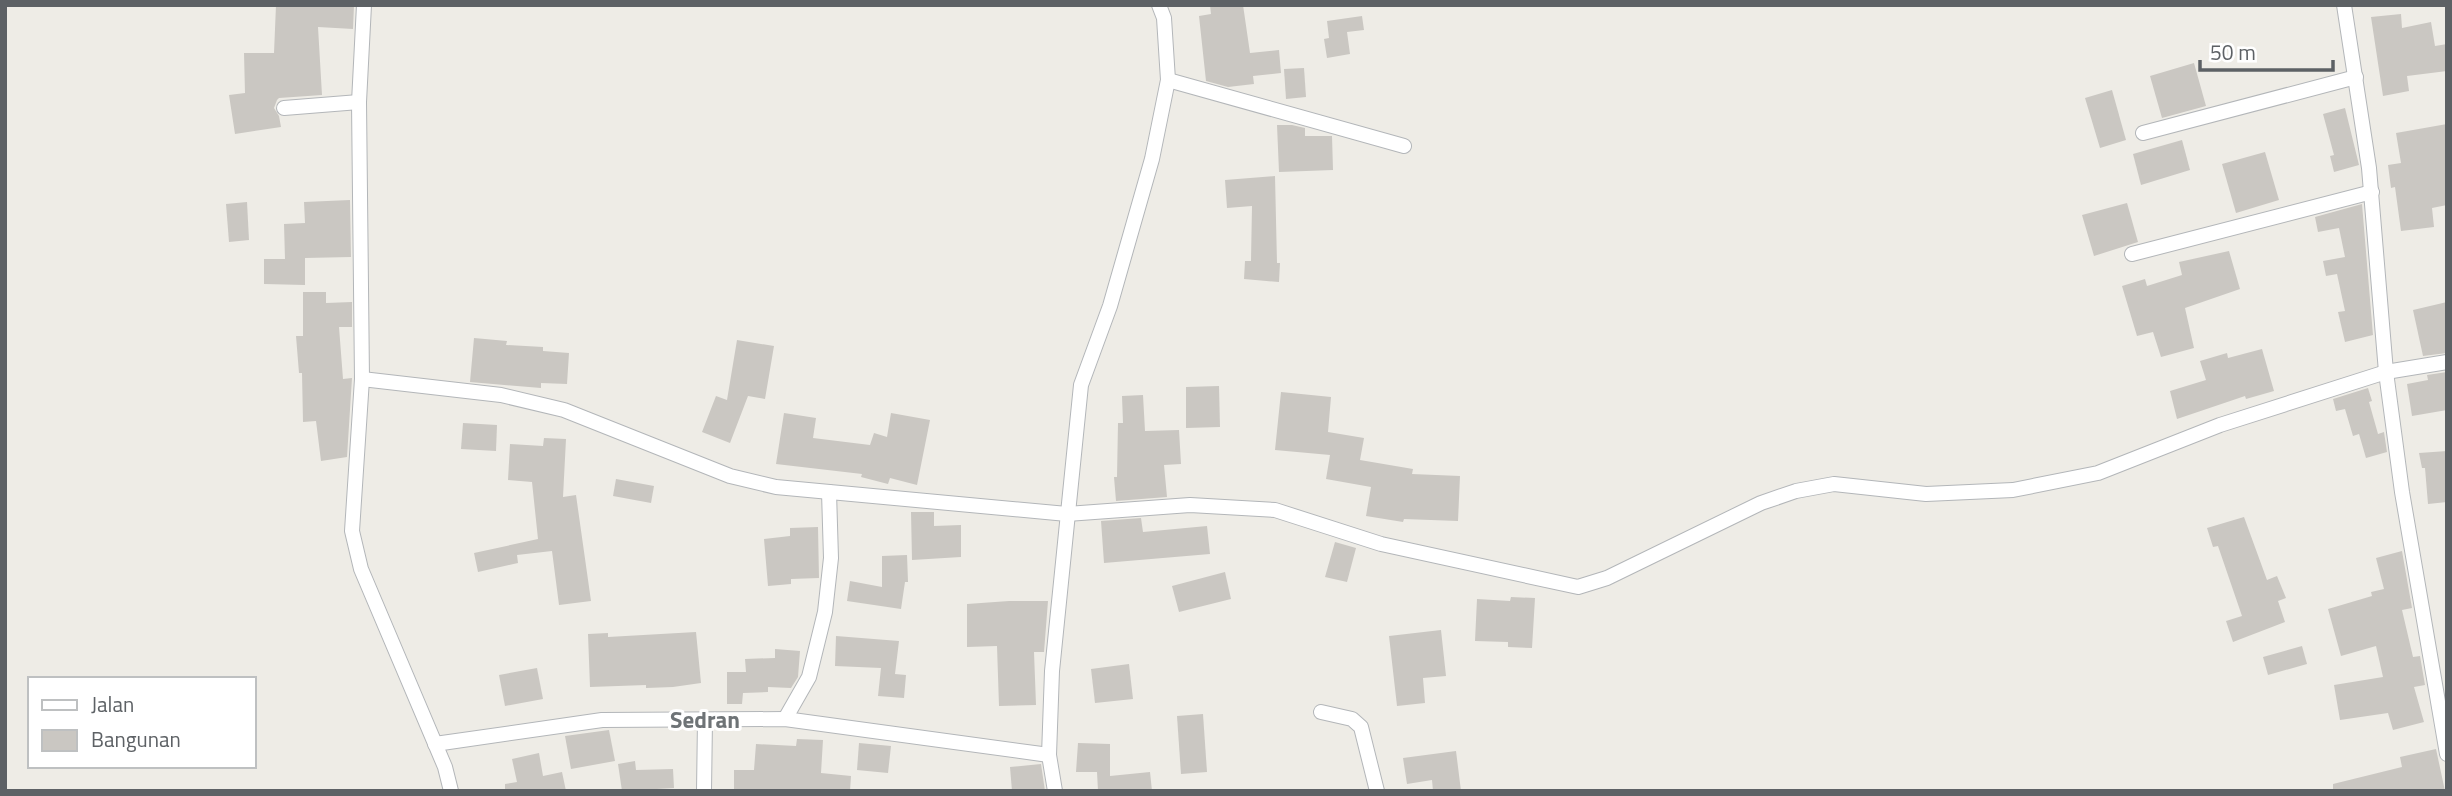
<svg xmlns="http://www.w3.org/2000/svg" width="2452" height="796" font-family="'Titillium Web',sans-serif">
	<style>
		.building { fill: #cac7c2 }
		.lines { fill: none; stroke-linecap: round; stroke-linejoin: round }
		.street-casing { stroke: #b3b6b9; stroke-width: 16 }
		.street { stroke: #fff; stroke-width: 14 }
		.labels { text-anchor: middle; stroke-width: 6; stroke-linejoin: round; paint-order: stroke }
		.quarter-label { font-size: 23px; font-weight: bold; fill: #6e7376; stroke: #fff }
	</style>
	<rect width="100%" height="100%" fill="#eeece6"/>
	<!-- building -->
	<g class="building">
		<path d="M276,5h78l-1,24 -35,-2 4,68 -43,3 -2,2 -3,8 5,8 2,11 -46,7 -6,-39 16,-2 -1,-40h30z"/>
		<path d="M1210,5h33l7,48 29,-3 2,23 -28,3 1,8 -26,3 -22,-6 -7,-65 12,-2z"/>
		<path d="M2401,14l1,14 29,-6 4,24 12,-2v27l-40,5 2,15 -26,5 -12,-79z"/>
		<path d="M1362,16l2,14 -17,2 3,22 -23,4 -3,-19 5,-1 -2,-17z"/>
		<path d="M2194,63l12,43 -44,12 -12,-42z"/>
		<path d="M1304,68l2,29 -20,2 -2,-30z"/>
		<path d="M2112,90l14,50 -26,8 -15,-50z"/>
		<path d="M2345,108l14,57 -25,7 -4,-16 4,-1 -11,-41z"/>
		<path d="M2447,124v81l-15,3 2,19 -33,4 -6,-44 -4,1 -3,-23 13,-2 -5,-30z"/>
		<path d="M1277,125h15l13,3v8h27l1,34 -54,2z"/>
		<path d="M2182,140l8,30 -49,15 -8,-31z"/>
		<path d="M2265,152l14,48 -43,13 -14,-49z"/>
		<path d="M1275,176l2,87h3l-1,19 -35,-3 1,-18h6l1,-55 -25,2 -2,-28z"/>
		<path d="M350,200l1,57 -46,1v27l-41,-1v-25h21l-1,-35 21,-1 -1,-21z"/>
		<path d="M247,202l2,38 -20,2 -3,-38z"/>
		<path d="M2127,203l11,39 -44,14 -12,-41z"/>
		<path d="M2362,204l11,131 -28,7 -7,-30 7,-1 -8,-37 -11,2 -3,-15 22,-4 -6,-29 -21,4 -3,-15z"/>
		<path d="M2229,251l11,38 -55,19 9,40 -33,9 -8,-25 -16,4 -15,-50 23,-7 2,7 35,-11 -3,-13z"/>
		<path d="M303,292h23v11l26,-1v25h-13l4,52 9,-1 -5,79 -26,4 -5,-40 -13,1 -1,-49h-3l-3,-37h7z"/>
		<path d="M2447,302v51l-24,3 -10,-46z"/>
		<path d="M474,338l33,3 -1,4 37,2v4l26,2 -2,31 -26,-1v5l-71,-6z"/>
		<path d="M737,340l37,6 -9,53 -17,-3 -18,47 -28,-11 14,-36 11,4z"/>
		<path d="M2262,349l12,42 -28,8 -1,-3 -68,23 -7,-28 36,-11 -6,-19 27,-8 1,5z"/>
		<path d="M2447,372v38l-35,6 -5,-32 21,-4 -1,-5z"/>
		<path d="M1219,386l1,41 -34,1v-41z"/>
		<path d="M2368,388l4,13 -3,1 9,32 6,-2 3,20 -21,6 -7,-24 -6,2 -8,-27 -9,2 -3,-12z"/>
		<path d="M1281,392l50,5 -3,35 36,6 -4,22 53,9 -1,5 48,2 -2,45 -54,-2 -1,3 -37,-6 5,-29 -45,-8 4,-24 -55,-5z"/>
		<path d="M1143,395l2,36 34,-1 2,34 -17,1 3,32 -51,4 -2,-24h3l1,-54h5l-1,-27z"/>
		<path d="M784,413l32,5 -3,20 57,7 4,-12 13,4 4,-24 39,7 -13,65 -27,-7 -2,6 -27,-7 1,-3 -86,-10z"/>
		<path d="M463,423l34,2 -1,26 -35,-2z"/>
		<path d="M544,438l22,1 -3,58 13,-2 15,106 -32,4 -7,-54 -35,4 1,8 -40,9 -4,-19 64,-14 -6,-57 -24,-2 2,-36 33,2z"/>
		<path d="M2447,451v51l-19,2 -3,-36h-3l-3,-15z"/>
		<path d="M616,479l38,7 -3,17 -38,-7z"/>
		<path d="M911,512h23v14l27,-1v32l-49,3z"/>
		<path d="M2244,517l23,63 10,-4 9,22 -8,3 7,21 -52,20 -7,-21 16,-5 -24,-70 -5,1 -6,-19z"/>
		<path d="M1141,518l2,14 64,-6 3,28 -106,9 -3,-42z"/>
		<path d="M818,527l1,51 -28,1v5l-23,2 -4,-47 26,-3v-8z"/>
		<path d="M1335,542l21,6 -9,34 -22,-5z"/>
		<path d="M2402,551l10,57 -10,2 11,47 7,-1 5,29 -11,2 10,35 -31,8 -5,-17 -48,7 -6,-35 49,-8 -7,-31 -35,10 -13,-47 44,-13 -1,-4 13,-3 -8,-31z"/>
		<path d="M907,555l1,27h-3l-4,27 -54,-8 3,-20 32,6v-31z"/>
		<path d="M1225,572l6,27 -52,13 -7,-26z"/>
		<path d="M1511,597l24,1 -3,50 -24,-1v-5l-33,-1 2,-42 33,2z"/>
		<path d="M1009,601h39l-4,51h-10l2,53 -37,1 -2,-60 -30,1v-43z"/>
		<path d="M1441,630l5,46 -23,2 2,25 -28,3 -8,-70z"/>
		<path d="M696,632l5,51 -28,4 -27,1v-3l-56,2 -2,-53 20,-1v4z"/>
		<path d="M836,636l63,5 -4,33 11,1 -2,23 -26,-2 3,-28 -46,-2z"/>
		<path d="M2302,646l5,18 -39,11 -5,-18z"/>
		<path d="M775,649l25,2 -2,26 -7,11 -23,-1v5l-25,1 -1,11h-15v-32h19l-1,-13 30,-1z"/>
		<path d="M1129,664l4,35 -38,4 -4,-34z"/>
		<path d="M537,668l6,31 -38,7 -6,-31z"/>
		<path d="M1203,714l4,58 -26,2 -4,-58z"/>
		<path d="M609,730l6,31 -44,8 -6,-33z"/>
		<path d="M797,739l26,1 -2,33 30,3 -1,15h-116v-21h20l2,-26 40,2z"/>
		<path d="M859,743l32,3 -3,27 -31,-3z"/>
		<path d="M1078,743l32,1v32l40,-4 2,19h-54l-1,-19h-21z"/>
		<path d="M2436,749l9,42h-112v-7l69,-17 -2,-10z"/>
		<path d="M1456,751l5,40h-28l-1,-11 -25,4 -4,-26z"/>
		<path d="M539,753l4,23 19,-4 4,19h-61v-7l12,-2 -5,-23z"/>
		<path d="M635,761l1,9 37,-1 1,19 -52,3 -4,-27z"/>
		<path d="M1041,764l4,27h-33l-2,-24z"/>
	</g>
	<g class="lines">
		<!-- street casing -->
		<g class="street-casing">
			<g id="street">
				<path d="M364,5l-5,97 3,277 -10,152 9,38 84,198 6,24"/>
				<path d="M2344,5l25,163 17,204 16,120 45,262"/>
				<path d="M1168,80l236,66"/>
				<path d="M284,108l75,-6"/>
				<path d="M2143,133l213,-56"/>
				<path d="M2132,254l240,-62"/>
				<path d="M362,379l139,16 63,15 166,66 46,11 291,27 123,-9 85,5 106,34 197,43 29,-9 154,-75 35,-12 38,-7 92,10 87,-4 85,-17 122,-48 166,-53 61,-10"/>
				<path d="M1321,712l31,7 9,8 16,64"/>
				<path d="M785,719l24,-42 16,-65 6,-54 -2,-66"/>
				<path d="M435,744l167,-24 183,-1 264,36"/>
				<path d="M704,791l1,-71"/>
				<path d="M1055,791l-6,-36 3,-84 29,-286 29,-79 42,-147 16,-79 -4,-62 -5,-13"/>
			</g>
		</g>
		<!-- street -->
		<use href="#street" class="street"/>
	</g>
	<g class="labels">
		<!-- quarter labels -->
		<g class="quarter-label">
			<text x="705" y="728">Sedran</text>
		</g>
	</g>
	<!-- border -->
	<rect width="2452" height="796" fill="none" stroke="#5d6165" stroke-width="14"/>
	<!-- legend -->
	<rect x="28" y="677" width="228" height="91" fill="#ffffff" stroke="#bec0c1" stroke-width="2"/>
	<rect x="42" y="700" width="35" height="10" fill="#ffffff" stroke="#bec0c1" stroke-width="2"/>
	<text x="91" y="712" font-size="21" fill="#5d6165">Jalan</text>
	<rect x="42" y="730" width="35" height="21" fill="#cac7c2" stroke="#bec0c1" stroke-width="2"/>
	<text x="91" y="747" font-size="21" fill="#5d6165">Bangunan</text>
	<!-- scale -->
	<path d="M2200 60v10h133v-10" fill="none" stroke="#5d6165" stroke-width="3.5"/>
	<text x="2210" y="60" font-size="21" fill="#5d6165" stroke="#ffffff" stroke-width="5" paint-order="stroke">50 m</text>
</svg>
